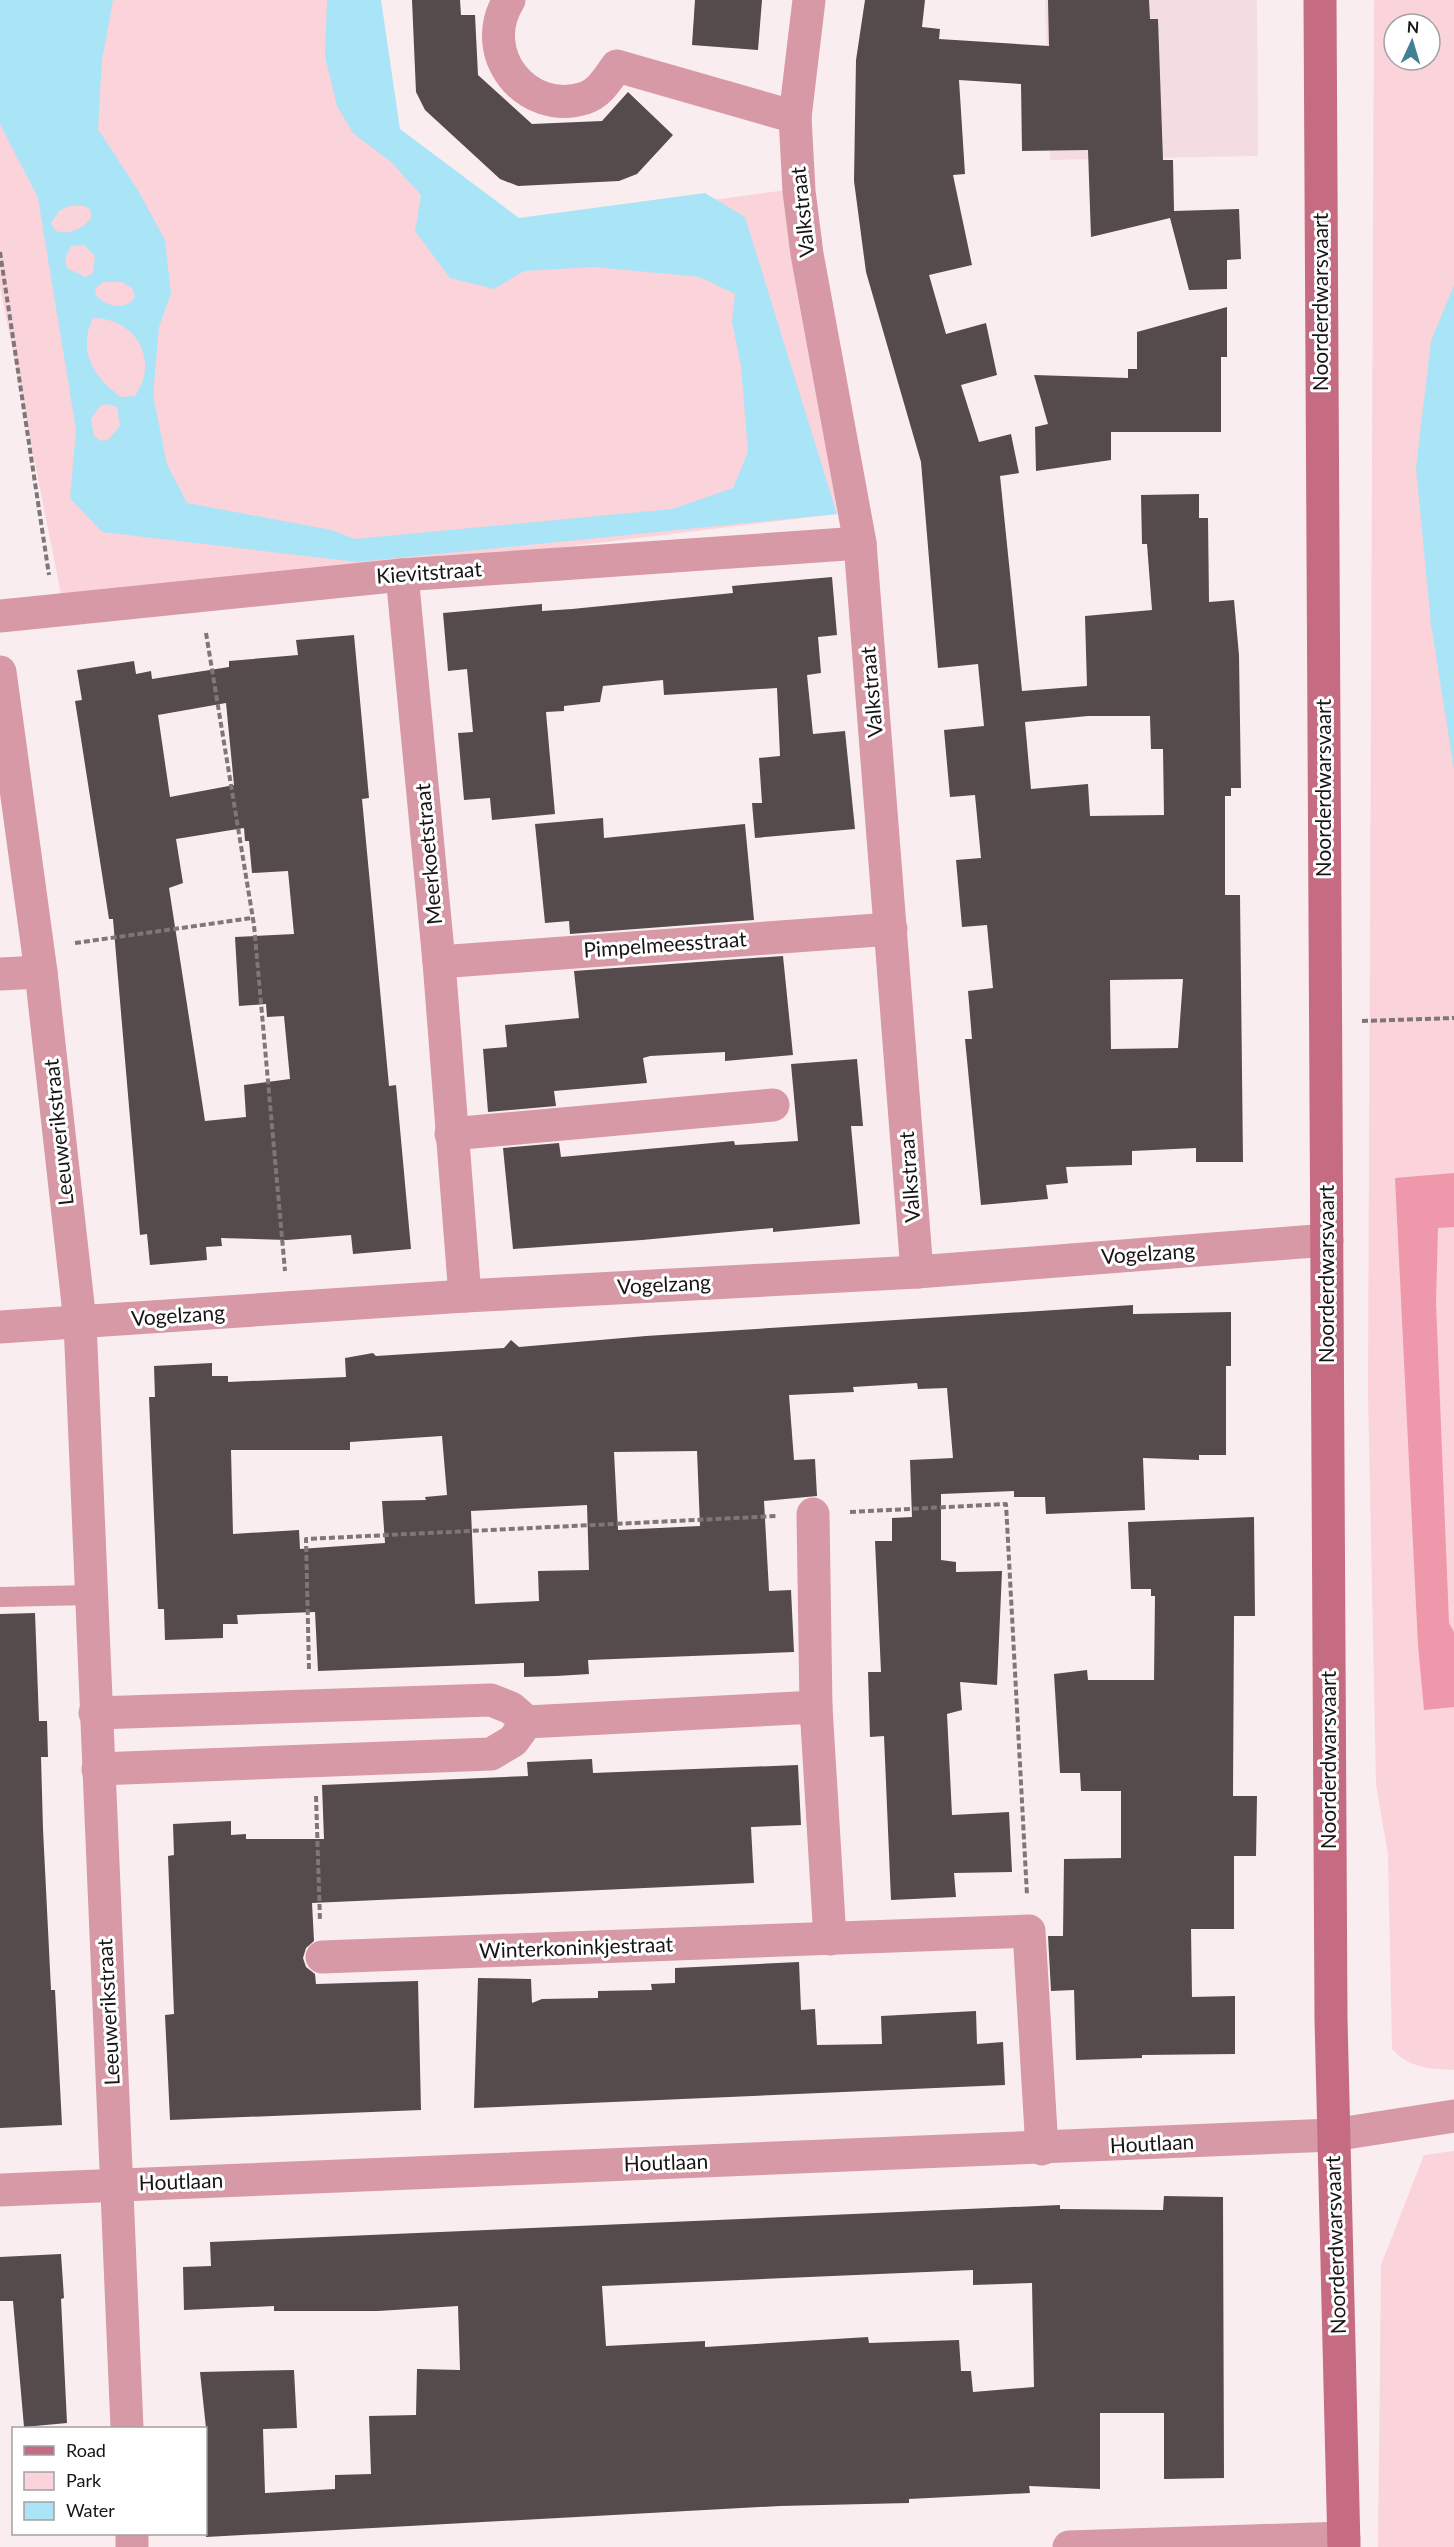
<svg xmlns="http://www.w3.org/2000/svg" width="1454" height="2547" font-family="Lato,sans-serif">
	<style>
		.built { fill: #f3dde1 }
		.green { fill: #fbd3db; fill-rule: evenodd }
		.forest { fill: #ef97ab }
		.water { fill: #aae4f7; fill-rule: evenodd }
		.building { fill: #554a4c; fill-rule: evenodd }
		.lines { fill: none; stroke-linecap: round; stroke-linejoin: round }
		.path { stroke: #7f7678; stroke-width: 4; stroke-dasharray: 6 3; stroke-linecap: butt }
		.service { stroke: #d799a6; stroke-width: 20 }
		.minor { stroke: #d799a6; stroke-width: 33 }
		.secondary { stroke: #c56c82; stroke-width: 33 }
		.labels { text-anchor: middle; stroke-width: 6; stroke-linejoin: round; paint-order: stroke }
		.street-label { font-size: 21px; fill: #191415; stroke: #fff }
	</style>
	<rect width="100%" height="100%" fill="#faedef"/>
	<!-- built -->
	<path class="built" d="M1045,0h212l1,156 -208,4z"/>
	<!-- green -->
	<g class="green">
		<path d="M0,0h373l22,134 120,93 279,-38 43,325 -472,57 -303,28 -62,-312z"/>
		<path d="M1374,0h80v2070c-24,-1 -45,-2 -62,-21l-4,-195 -12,-69 -8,-394zM1394,24h36v36h-36z"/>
		<path d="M1454,2151v396h-76l3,-282 43,-110z"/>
	</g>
	<!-- forest -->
	<path class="forest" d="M1454,1173v54l-16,1 -2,75 13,320 5,9v75l-30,3 -6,-65 -23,-467z"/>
	<!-- water -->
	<g class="water">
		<path d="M0,0h113l-11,60 -4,69 41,63 26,48 6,53 -12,34 -6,68 14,69 20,39 144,27 24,9 317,-30 61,-21 15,-36 -7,-86 -9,-44 3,-28 -35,-17 -106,-10 -70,4 -30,18 -44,-11 -35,-47 6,-36 -30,-33 -38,-29 -16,-27 -12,-50 2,-56h54l19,129 119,89 186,-25 40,24 92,297 -480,48 -255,-30 -32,-34 6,-68 -38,-232 -38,-74zM70,206h14l6,3 1,9c-8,11 -22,17 -35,13l-5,-8 8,-12zM84,245l11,11 -2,17 -8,4 -18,-9 -2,-10 6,-12zM103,282h19l11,7 2,8c-10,15 -31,9 -40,-3l1,-6zM93,318c43,0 67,42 42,78l-14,1c-27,-19 -44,-47 -28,-79zM107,404l10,3 3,19 -11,13 -8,2 -7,-5 -3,-17 9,-13z"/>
		<path d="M1454,285v485l-23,-146 -15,-156 15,-127z"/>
	</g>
	<!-- building -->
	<g class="building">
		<path d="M412,0h48l1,15h14l3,60 54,49 70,-3 26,-29 45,43 -36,39 -18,7 -101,5 -18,-7 -75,-69 -9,-18z"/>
		<path d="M695,0h67l-4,50 -66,-5z"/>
		<path d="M865,0h60l-3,27 18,2 -1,10 110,7 -1,-46h101l1,19h8l5,141h10l1,51 65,-2 2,50 -14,1v29l-38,1 -19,-72 -79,19 -3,-87 -66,1 -1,-67 -62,-4 6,94 -12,1 19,90 -43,10 17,59 40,-11 11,52 -36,10 18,57 32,-8 8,39 -19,3 22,215 65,-5 -2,-70 67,-6 -5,-66h-5l-1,-49 58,-1v24h9l1,84 25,-2 5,55 2,133h-10v8h-6v99h15l3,267h-47v-14l-64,3v14l-66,2 2,16 -22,2 2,14 -67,6 -16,-166h7l-4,-48 25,-3 -6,-63 -25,2 -6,-67 25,-2 -6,-63 -25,2 -6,-67 40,-4 -6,-62 -40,4 -17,-206 -55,-190 -12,-91 2,-121zM1088,716h62l1,33h12l1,66 -74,1 -2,-32 -57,5 -6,-67zM1183,979l-5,69 -67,1 -1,-69z"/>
		<path d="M1227,307v50h-6v75h-110v28l-75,11 -1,-44 13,-3 -14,-49 94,3v-9h9v-37z"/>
		<path d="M832,577l5,58 -19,2 3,36 -14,2 6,59 32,-3 10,98 -100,9 -3,-35h10l-3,-45 21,-2 -3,-68 -113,7 -1,-15 -60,6 -3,16 -36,4v5l-18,1 9,102 -63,6 -2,-22 -26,2 -6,-67 15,-1 -6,-63 -19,2 -5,-58 99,-9v7l30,-2 161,-16 -1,-7z"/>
		<path d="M354,635l15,163 -7,1 18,191 9,96 7,-1 15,164 -58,5 -2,-19 -64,5 -66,-2 1,8 -16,1 1,13 -57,5 -3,-31 -7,1 -27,-316h-4l-30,-193 -4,-25 7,-1 -5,-30 57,-9 2,13 15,-3 1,8 77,-12v-6l69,-6 -2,-15zM226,703l8,82 -64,12 -12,-82zM244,828l1,13h4l3,32 36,-2 6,63 -59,3 4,69 27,-2 1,13 17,-1 6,63 -46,6 2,32 -41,4 -36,-233 14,-5 -7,-44z"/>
		<path d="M603,818l1,20 141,-14 9,96 -184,14 -1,-13 -24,2 -10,-99z"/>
		<path d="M783,956l10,99 -68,6v-9l-75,4 -7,2 4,25 -93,8 2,15 -68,6 -5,-63 24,-2 -2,-22 74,-7 -5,-47z"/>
		<path d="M857,1059l6,67h-12l9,98 -87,8v-4l-131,12 -129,9 -10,-101 56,-5 2,14 173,-16 1,4 63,-4 -7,-77z"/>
		<path d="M1133,1305v9l98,-2v54h-5v89h-27v5l-56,-2 2,52 -99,4 -1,-17h-31v-6l-73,3v66l15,2v10l46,-1 -5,114 -37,-3 2,28 -15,4 5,101 57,-3 3,60 -58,1 2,24 -65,3 -7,-164 -14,1 -2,-65h13l-6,-131h17v-23l20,-1 -2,-57 43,-2 -6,-70 -29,1 -1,-6 -64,4 1,5 -65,3 5,65 21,-1 2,37 -53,5 5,90 22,-1 3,62 -206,8 1,14 -33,2 -32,1v-14l-206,8 -3,-59 -78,3 1,9h-15v14l-58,2 -1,-31h-6l-8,-187 -1,-25h6l-1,-31 58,-3v13h16v6l118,-5 -1,-19 28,-5 3,3 128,-8 7,-8 8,7 127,-11zM442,1436l5,59 -22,2 1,3 -44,1 3,42 -85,6 -1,-19 -66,4 -2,-84h119v-8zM697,1451l3,75 -82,4 -4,-78zM587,1505l2,65 -51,1 1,30 -64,3 -4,-93z"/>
		<path d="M1254,1517l1,99h-21l-1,180h24l-1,60h-22v73h-43l1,68 43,-1v58l-93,1v3l-66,2 -2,-70 -23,1 -3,-55h15l1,-77 57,-1v-67h-40l-1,-18h-20l-6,-99 33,-4 1,10h66l1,-84h-4v-7h-20l-3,-67z"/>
		<path d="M35,1613l4,108h8l1,36h-7l2,72 8,161h4l7,135 -62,3v-514z"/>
		<path d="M592,1759l1,14 205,-8 3,60 -50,2 3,56 -442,20 2,38 -8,7 -3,10 3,9 9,7 1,10 102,-3 3,129 -251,10 -5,-105 9,-1 -6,-158 6,-1 -1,-31 58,-3v14l15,-1v5h78l-2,-54 206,-9 -1,-14z"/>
		<path d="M799,1962l2,48 14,-1 2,36 65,-1 -1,-28 95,-5 1,33 26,-2 2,43 -531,23 4,-130 53,1 1,24 10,-4 56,-1v-7l54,-1 -1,-6 24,-1v-15z"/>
		<path d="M1164,2196l59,1 1,281 -60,1v-66h-64v76l-71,-3 1,7 -121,6v4l-129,3 -574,31v-109l-6,-56 94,-2 3,58 -34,1 2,64 70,-4v-14l36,-1 -2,-58 47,-1 1,-46 43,1 -2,-64 -80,5h-104v-5l-90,4 -1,-43 28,-1 -1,-24 850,-37v4l103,1zM973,2270v15l59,-2 2,104 -61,5 -2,-21h-10l-2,-31 -90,3 -1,-6 -163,10v-6l-99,5 -4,-60z"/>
		<path d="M61,2254l3,44 -3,1 6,124 -43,4 -11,-126h-13v-44z"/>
	</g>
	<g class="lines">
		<!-- path -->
		<g class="path">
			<path d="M0,252l49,323"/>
			<path d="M206,633l48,292 31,346"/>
			<path d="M75,943l177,-25"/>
			<path d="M1362,1021l92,-3"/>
			<path d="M850,1512l156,-8 21,391"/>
			<path d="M309,1669l-3,-130 471,-23"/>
			<path d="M316,1796l4,125"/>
		</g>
		<!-- service -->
		<path class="service" d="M0,1597l91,-2"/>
		<!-- minor -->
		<g class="minor">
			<path d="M509,0c-33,53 17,117 76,98 15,-5 23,-20 32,-32l178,51"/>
			<path d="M809,0l-14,117 4,74 8,63 53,289 57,729"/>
			<path d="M402,575l37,387 26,334"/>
			<path d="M0,616l402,-41 458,-32"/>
			<path d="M0,672l41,300 39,350 47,1106"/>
			<path d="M439,962l452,-33"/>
			<path d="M0,974l41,-2"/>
			<path d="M451,1134l322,-29"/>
			<path d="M0,1327l465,-31 452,-24 410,-32"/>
			<path d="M813,1514l3,193"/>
			<path d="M95,1713l396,-13 20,8 16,14"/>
			<path d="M98,1769l393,-15 22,-13 14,-19 289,-15 14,232"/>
			<path d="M322,1957l707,-26 13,218"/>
			<path d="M0,2190l1333,-55 121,-19"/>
			<path d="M132,2534v13"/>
			<path d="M1069,2547l275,-9"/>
		</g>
		<!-- secondary -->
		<path class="secondary" d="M1320,0l11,2019 13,528"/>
	</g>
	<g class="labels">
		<!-- street labels -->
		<g class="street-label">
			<text transform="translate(803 212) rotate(-96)" y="7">Valkstraat</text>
			<text transform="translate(1321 302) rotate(-90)" y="7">Noorderdwarsvaart</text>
			<text transform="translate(429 573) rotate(-4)" y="7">Kievitstraat</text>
			<text transform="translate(872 692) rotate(-95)" y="7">Valkstraat</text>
			<text transform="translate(1324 788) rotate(-90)" y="7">Noorderdwarsvaart</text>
			<text transform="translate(429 854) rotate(-95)" y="7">Meerkoetstraat</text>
			<text transform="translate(665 945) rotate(-4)" y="7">Pimpelmeesstraat</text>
			<text transform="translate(59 1132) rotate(-96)" y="7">Leeuwerikstraat</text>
			<text transform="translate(910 1177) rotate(-94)" y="7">Valkstraat</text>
			<text transform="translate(1148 1254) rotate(-4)" y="7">Vogelzang</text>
			<text transform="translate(1327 1274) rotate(-90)" y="7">Noorderdwarsvaart</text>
			<text transform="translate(664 1285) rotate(-3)" y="7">Vogelzang</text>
			<text transform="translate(178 1316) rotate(-4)" y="7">Vogelzang</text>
			<text transform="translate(1329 1760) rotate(-90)" y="7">Noorderdwarsvaart</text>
			<text transform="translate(576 1948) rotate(-2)" y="7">Winterkoninkjestraat</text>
			<text transform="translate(109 2012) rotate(-93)" y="7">Leeuwerikstraat</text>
			<text transform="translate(1152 2144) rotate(-3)" y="7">Houtlaan</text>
			<text transform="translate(666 2163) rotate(-2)" y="7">Houtlaan</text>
			<text transform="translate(181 2182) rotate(-2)" y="7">Houtlaan</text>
			<text transform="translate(1336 2245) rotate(-92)" y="7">Noorderdwarsvaart</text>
		</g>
	</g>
	<!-- legend -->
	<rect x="12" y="2427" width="195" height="108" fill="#ffffff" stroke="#a3a1a1" stroke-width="1.5"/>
	<rect x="24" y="2446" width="30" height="9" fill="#c56c82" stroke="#a3a1a1" stroke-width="1.5"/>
	<text x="66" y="2457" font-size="18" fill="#191415">Road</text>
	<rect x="24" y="2472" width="30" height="18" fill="#fbd3db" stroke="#a3a1a1" stroke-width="1.5"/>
	<text x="66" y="2487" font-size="18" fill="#191415">Park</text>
	<rect x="24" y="2502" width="30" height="18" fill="#aae4f7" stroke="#a3a1a1" stroke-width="1.5"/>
	<text x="66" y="2517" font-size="18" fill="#191415">Water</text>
	<!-- north arrow -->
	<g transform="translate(1412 42) rotate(4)"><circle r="28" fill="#ffffff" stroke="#a3a1a1" stroke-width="1.5"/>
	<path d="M0-4.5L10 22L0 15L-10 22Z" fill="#418195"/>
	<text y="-9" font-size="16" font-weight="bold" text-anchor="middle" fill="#191415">N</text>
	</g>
</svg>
